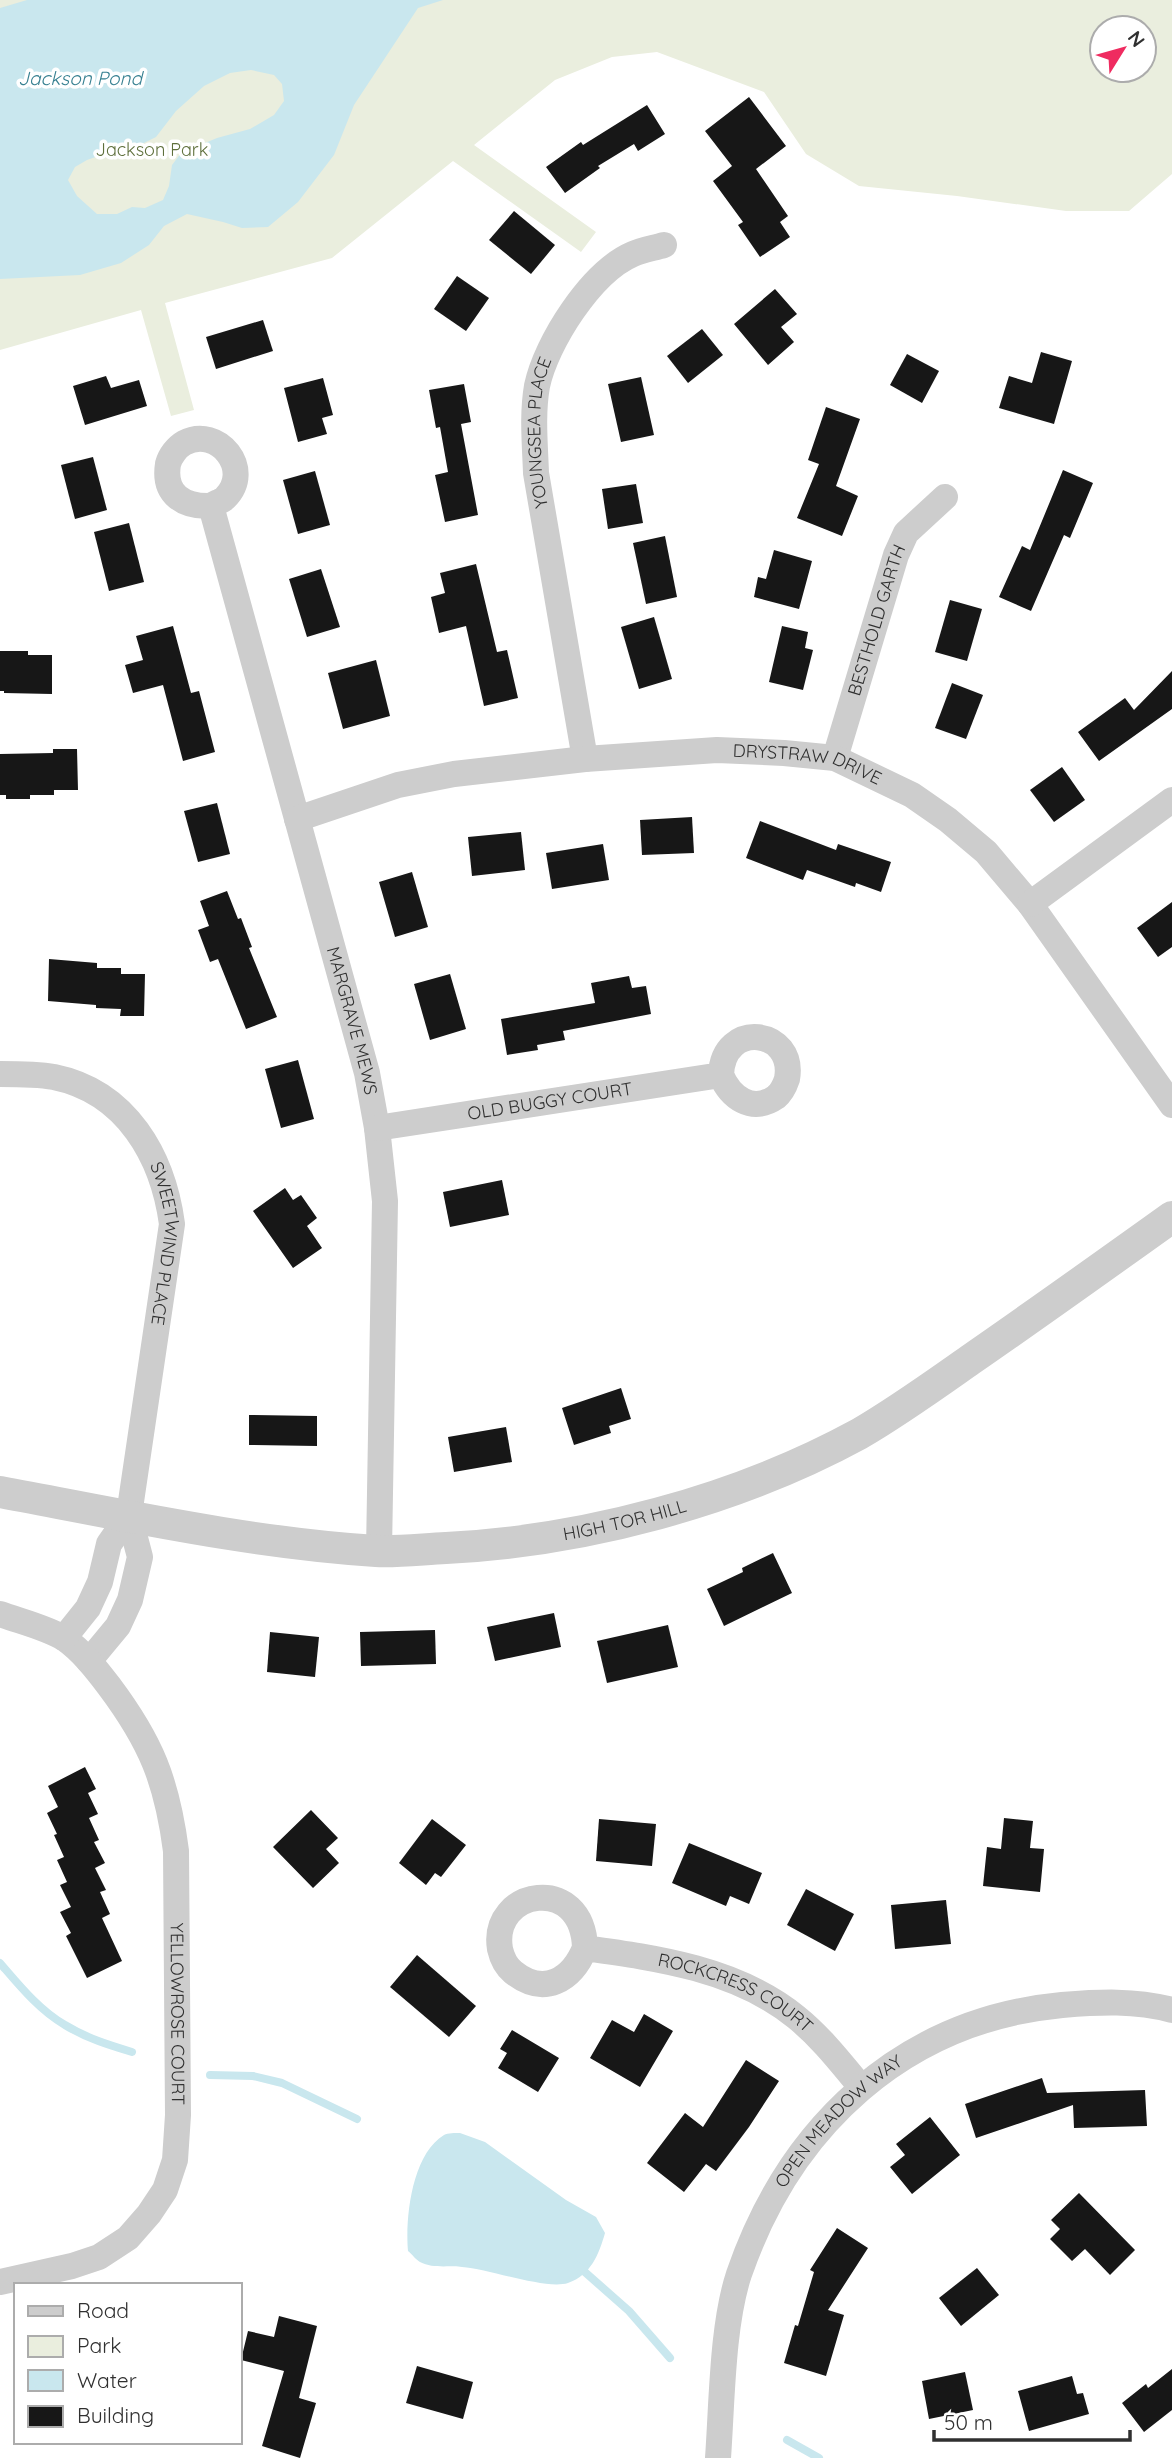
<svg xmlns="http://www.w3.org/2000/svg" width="1172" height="2458" font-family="Quicksand,sans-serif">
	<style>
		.green { fill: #eaeede; fill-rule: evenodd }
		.water { fill: #c9e7ee; fill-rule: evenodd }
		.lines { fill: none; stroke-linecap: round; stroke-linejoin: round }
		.stream { stroke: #c9e7ee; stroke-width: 8 }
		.building { fill: #171717 }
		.minor { stroke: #cdcdcd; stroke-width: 26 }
		.tertiary { stroke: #cdcdcd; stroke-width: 32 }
		.labels { text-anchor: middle; stroke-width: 7; stroke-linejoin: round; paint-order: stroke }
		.park-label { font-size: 18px; fill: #5e6f3b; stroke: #fff }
		.street-label { font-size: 18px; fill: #303030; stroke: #fff }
		.water-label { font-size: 19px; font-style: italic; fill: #378091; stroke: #fff }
	</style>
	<rect width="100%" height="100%" fill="#fff"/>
	<!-- green -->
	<path class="green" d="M0,0h1172v174l-43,37h-63l-109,-15 -98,-10 -53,-32 -42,-62 -107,-40 -45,5 -57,23 -81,65 122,87 -15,20 -128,-91 -121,97 -167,45 29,107 -23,6 -30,-106 -141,40zM1102,28h42v42h-42z"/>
	<!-- water -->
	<g class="water">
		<path d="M27,0h416l-25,8 -64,97 -20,50 -36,47 -30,25 -26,1 -19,-6 -36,-8 -23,12 -15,19 -28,18 -41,12 -80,4v-271zM251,70l23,5 8,9 2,17 -10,14 -24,14 -33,9 -36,15 -9,12 -3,21 -6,14 -18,8 -13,-1 -15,7h-20l-20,-18 -9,-16 7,-13 12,-7 31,-11h14l24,-12 20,-26 28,-25 26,-13z"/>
		<path d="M460,2133l25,9 81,58 30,17 9,16c-6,21 -14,42 -37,50 -22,7 -79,-14 -106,-16 -14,-2 -29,2 -42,-5 -4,-2 -8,-8 -12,-11 -3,-33 4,-97 36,-116 4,-2 11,-2 16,-2z"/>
	</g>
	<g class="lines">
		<!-- stream -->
		<g class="stream">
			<path d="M0,1963c19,22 39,47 65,62 21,13 44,20 67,27"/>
			<path d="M210,2075l43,1 29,7 75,36"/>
			<path d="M578,2266l51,45 41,47"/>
			<path d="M787,2440l32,18"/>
		</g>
	</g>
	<!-- building -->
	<g class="building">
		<path d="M749,97l37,49 -30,23 32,47 -8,6 10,15 -30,20 -22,-32 5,-3 -30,-41 19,-15 -27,-35z"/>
		<path d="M647,105l18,29 -27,17 -4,-7 -36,22 2,2 -35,25 -19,-26 35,-25 2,3z"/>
		<path d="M514,211l41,34 -24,29 -42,-34z"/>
		<path d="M457,276l32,22 -23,33 -32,-22z"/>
		<path d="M775,289l22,25 -16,13 13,15 -26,23 -34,-41z"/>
		<path d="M263,320l10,31 -57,18 -10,-32z"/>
		<path d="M702,329l21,26 -35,28 -21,-27z"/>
		<path d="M1041,352l31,9 -18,63 -55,-16 10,-32 23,7z"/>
		<path d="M907,354l32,17 -17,32 -32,-18z"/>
		<path d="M106,376l5,12 28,-8 8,26 -62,19 -12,-39z"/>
		<path d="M641,377l13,58 -33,7 -13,-58z"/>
		<path d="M323,378l10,37 -11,3 5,16 -29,8 -14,-54z"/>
		<path d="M464,384l7,38 -10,2 17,91 -33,7 -10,-47 13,-3 -8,-45 -4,1 -7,-38z"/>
		<path d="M826,407l34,12 -24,67 22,10 -16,40 -45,-18 22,-54 -11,-4z"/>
		<path d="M93,457l14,53 -32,9 -14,-54z"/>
		<path d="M1063,470l30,13 -23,55 -6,-3 -33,76 -32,-14 23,-51 8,4z"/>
		<path d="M315,471l15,54 -32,9 -15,-54z"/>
		<path d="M636,484l7,39 -35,6 -6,-40z"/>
		<path d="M129,523l15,59 -35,9 -15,-59z"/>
		<path d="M665,536l12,61 -31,7 -13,-61z"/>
		<path d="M774,550l38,11 -13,48 -45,-12 4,-20 8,2z"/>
		<path d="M476,564l21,88 10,-2 11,48 -34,8 -18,-80 -27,7 -8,-36 14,-4 -5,-20z"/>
		<path d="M321,569l19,58 -33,10 -18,-58z"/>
		<path d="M950,600l32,9 -15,52 -32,-9z"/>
		<path d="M654,617l18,62 -33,10 -18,-62z"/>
		<path d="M173,626l18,67 8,-2 16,61 -32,9 -20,-76 -30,8 -8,-28 18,-5 -7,-24z"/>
		<path d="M782,626l26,6 -3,16 8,2 -10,40 -34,-8z"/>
		<path d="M0,651h28v4h24v39l-48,-1v-2h-4z"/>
		<path d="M376,660l14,56 -47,13 -15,-56z"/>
		<path d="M1172,671v38l-73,52 -21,-29 47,-34 9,12z"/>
		<path d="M952,683l31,12 -17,44 -31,-11z"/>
		<path d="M53,749h24l1,41h-24v5h-24v4h-24v-4h-6v-41l53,-1z"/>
		<path d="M1062,767l23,33 -31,22 -24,-32z"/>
		<path d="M217,803l13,51 -32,8 -14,-51z"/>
		<path d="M692,817l2,36 -52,2 -2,-35z"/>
		<path d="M760,821l76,29 2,-6 53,18 -10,30 -25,-9 -1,4 -48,-17 -4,10 -57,-22z"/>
		<path d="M521,832l4,38 -53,6 -4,-39z"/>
		<path d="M603,844l6,36 -57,9 -6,-36z"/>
		<path d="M412,872l16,55 -33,10 -16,-55z"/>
		<path d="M227,891l11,28 3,-1 11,29 -3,1 28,69 -31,12 -28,-70 -8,3 -12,-32 11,-4 -9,-25z"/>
		<path d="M1172,902v45l-14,10 -21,-29z"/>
		<path d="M49,959l48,4v5h24v6h24l-1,42h-24l1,-7 -25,-1v-3l-48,-4z"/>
		<path d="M450,974l16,55 -36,11 -16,-56z"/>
		<path d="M629,976l3,12 14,-2 5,28 -88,17 2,9 -28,5 1,5 -31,5 -6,-36 94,-16 -4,-20z"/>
		<path d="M298,1060l16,59 -33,9 -16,-59z"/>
		<path d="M502,1180l7,35 -59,12 -7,-35z"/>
		<path d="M285,1188l8,12 8,-5 16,23 -10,8 15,22 -29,20 -40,-57z"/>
		<path d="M621,1388l10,31 -22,7 2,7 -37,12 -12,-37z"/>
		<path d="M249,1415l68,1v30l-68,-1z"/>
		<path d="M506,1427l6,35 -58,10 -6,-35z"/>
		<path d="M773,1553l19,40 -68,33 -17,-37 36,-17 -1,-4z"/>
		<path d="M554,1613l7,34 -66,14 -8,-34z"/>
		<path d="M668,1625l10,42 -71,16 -10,-42z"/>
		<path d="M435,1630l1,34 -75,2 -1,-34z"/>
		<path d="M270,1632l49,5 -4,40 -48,-5z"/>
		<path d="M85,1767l11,22 -8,4 10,21 -9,4 10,22 -5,2 11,21 -10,5 11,22 -6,2 10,22 -8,4 20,43 -35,17 -21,-42 5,-3 -11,-21 11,-5 -11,-22 7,-3 -10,-22 7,-3 -10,-22 3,-1 -10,-21 11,-6 -10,-21z"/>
		<path d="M311,1810l27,28 -12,11 13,14 -26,25 -40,-41z"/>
		<path d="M1004,1818l29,3 -3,27 14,1 -4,43 -57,-6 4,-39 14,2z"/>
		<path d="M432,1819l34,26 -25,32 -6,-4 -9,12 -27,-22z"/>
		<path d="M599,1819l57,5 -4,42 -56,-5z"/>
		<path d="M689,1843l73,30 -13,31 -19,-8 -4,10 -54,-23z"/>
		<path d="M806,1889l48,25 -19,37 -48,-26z"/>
		<path d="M946,1900l5,44 -56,5 -4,-44z"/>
		<path d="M417,1955l59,51 -27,31 -59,-50z"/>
		<path d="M644,2014l29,17 -33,56 -50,-29 22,-38 22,12z"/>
		<path d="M512,2030l47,28 -21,34 -40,-24 9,-15 -7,-4z"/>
		<path d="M746,2060l33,21 -30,46 -33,44 -10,-7 -22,28 -37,-29 38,-50 18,14z"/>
		<path d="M1042,2078l5,15 98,-3 2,36 -73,2 -1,-23 -97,33 -11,-34z"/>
		<path d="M930,2117l30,38 -48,39 -22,-27 15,-12 -9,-11z"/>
		<path d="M1079,2193l56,57 -25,25 -25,-26 -13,12 -22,-22 10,-10 -9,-9z"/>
		<path d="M837,2228l31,20 -40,62 16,5 -18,61 -42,-13 11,-38 3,1 16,-54 -4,-2z"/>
		<path d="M977,2268l22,27 -38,31 -22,-28z"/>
		<path d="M279,2316l38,10 -18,72 17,5 -16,55 -38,-12 22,-75 -43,-11 7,-29 26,6z"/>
		<path d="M417,2366l56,16 -10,37 -57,-16z"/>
		<path d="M1172,2369v41l-28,22 -22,-29 24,-19 2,4z"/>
		<path d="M965,2372l8,38 -44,9 -7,-38z"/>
		<path d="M1072,2376l5,18 6,-1 6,21 -60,17 -11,-40z"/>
	</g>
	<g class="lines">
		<!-- minor -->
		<g class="minor">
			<path id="s1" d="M211,506c-27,1 -48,-11 -43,-42 2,-8 9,-17 16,-21 34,-18 70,27 41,55 -3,3 -10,5 -14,8l156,567 10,55 8,73 -6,350"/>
			<path id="s2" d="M835,758l61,-203 10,-22 39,-36"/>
			<path id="s3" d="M585,759l-49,-286c-1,-29 -4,-58 1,-87 9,-43 54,-114 96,-132 9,-4 21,-6 31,-9"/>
			<path id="s4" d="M297,819l101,-34 56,-11 131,-15 132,-9 67,3 51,5 77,37 36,25 38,32 44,52 142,201"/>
			<path d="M1030,904l142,-104"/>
			<path id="s5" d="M0,1074c18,0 37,0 54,3 73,15 109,80 118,147l-43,291 11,42 -10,43 -12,26 -29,35"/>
			<path id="s6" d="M377,1128l344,-53c9,22 31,39 55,22 5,-4 9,-12 11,-18 9,-50 -64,-60 -66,-4"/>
			<path id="s7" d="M0,1614c19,7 48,14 65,25 17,12 31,30 44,47 42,56 58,95 67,165l2,264 -3,45 -10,30 -16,24 -21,24 -29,19 -27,9 -72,16"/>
			<path d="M64,1638l24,-30 12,-26 9,-38 20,-29"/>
			<path id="s8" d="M585,1948c-2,-75 -95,-59 -85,1 2,9 7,18 13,23 31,25 59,8 72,-24 72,10 152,21 211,69 25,20 45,46 65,70"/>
			<path id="s9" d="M718,2458c4,-55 4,-133 21,-184 51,-148 164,-254 323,-269 37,-3 73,-5 110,5"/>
		</g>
		<!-- tertiary -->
		<path class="tertiary" id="s10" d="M0,1492c124,23 250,51 376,59 23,1 47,-2 70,-3 138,-7 290,-47 413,-114 38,-22 74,-48 111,-74 68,-47 135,-95 202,-143"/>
	</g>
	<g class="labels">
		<!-- park labels -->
		<g class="park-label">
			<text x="152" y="156">Jackson Park</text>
		</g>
		<!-- street labels -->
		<g class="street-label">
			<text dy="6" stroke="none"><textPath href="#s3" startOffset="331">YOUNGSEA PLACE</textPath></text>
			<text dy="6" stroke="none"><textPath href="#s2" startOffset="144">BESTHOLD GARTH</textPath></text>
			<text dy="6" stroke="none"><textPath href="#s4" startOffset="520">DRYSTRAW DRIVE</textPath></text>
			<text dy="6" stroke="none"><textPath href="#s1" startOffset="747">MARGRAVE MEWS</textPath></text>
			<text dy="6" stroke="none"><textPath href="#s6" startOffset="175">OLD BUGGY COURT</textPath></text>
			<text dy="6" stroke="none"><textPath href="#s5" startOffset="275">SWEETWIND PLACE</textPath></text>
			<text dy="6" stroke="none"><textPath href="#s10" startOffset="632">HIGH TOR HILL</textPath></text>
			<text dy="6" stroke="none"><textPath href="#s8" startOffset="427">ROCKCRESS COURT</textPath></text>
			<text dy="6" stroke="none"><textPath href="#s7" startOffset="478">YELLOWROSE COURT</textPath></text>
			<text dy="6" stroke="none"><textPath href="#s9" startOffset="371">OPEN MEADOW WAY</textPath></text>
		</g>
		<!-- water labels -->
		<g class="water-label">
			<text x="80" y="85">Jackson Pond</text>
		</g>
	</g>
	<!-- legend -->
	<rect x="14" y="2283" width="228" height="161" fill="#ffffff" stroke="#acacac" stroke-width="2"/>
	<rect x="28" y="2306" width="35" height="10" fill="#cdcdcd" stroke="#acacac" stroke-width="2"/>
	<text x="77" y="2318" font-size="21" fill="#303030">Road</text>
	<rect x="28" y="2336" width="35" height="21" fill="#eaeede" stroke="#acacac" stroke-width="2"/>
	<text x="77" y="2353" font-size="21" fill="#303030">Park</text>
	<rect x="28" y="2370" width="35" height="21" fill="#c9e7ee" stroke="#acacac" stroke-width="2"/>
	<text x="77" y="2388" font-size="21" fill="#303030">Water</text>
	<rect x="28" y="2406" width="35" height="21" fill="#171717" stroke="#acacac" stroke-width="2"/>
	<text x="77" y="2423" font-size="21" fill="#303030">Building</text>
	<!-- north arrow -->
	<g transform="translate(1123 49) rotate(53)"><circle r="33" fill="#ffffff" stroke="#acacac" stroke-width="2"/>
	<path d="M0-5L12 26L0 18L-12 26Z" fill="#ef2b60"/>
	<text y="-10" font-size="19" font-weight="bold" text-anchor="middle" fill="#303030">N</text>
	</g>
	<!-- scale -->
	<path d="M934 2430v10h196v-10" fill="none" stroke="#303030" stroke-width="3.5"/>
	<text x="944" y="2430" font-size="21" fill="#303030" stroke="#ffffff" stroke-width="5" paint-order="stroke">50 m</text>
</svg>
